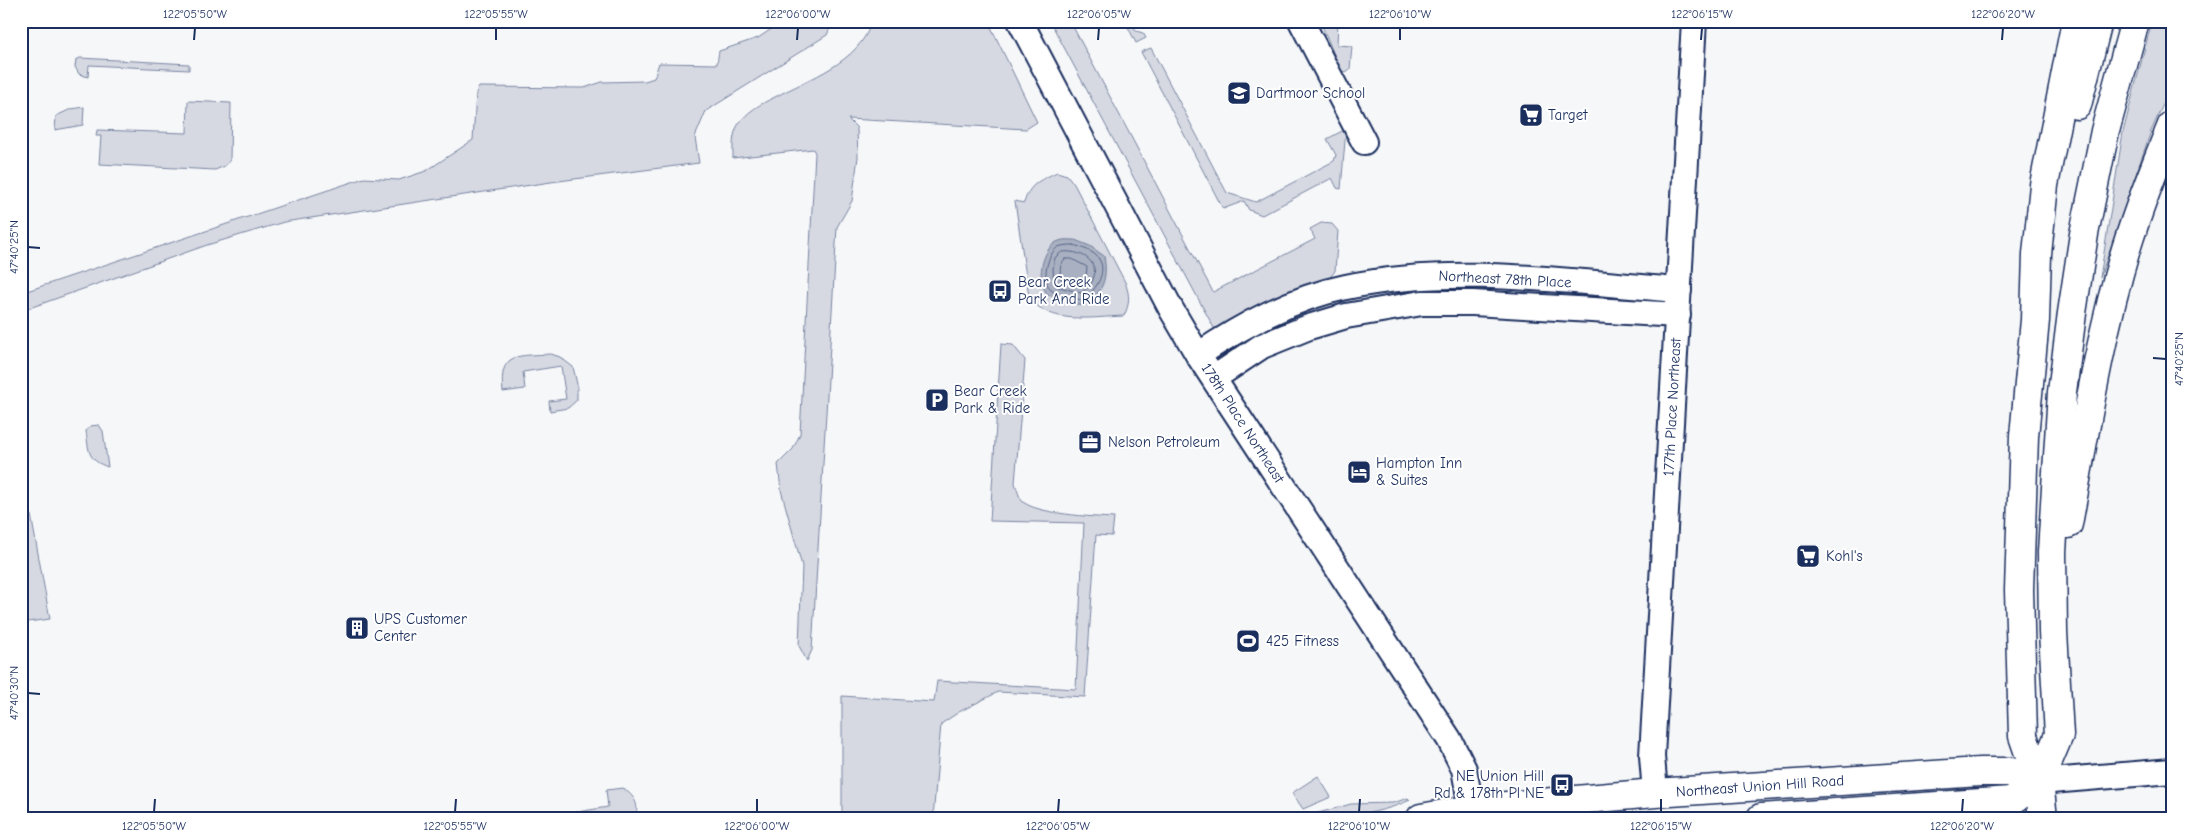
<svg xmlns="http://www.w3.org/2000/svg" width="2193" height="839" font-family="'Comic Neue',sans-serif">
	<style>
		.green { fill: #d6d9e2; stroke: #7884a0 }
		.water { fill: #a9b0c1; stroke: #707c99 }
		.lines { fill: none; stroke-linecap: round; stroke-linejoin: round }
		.shore { stroke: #546386; stroke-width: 1 }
		.minor-casing { stroke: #1b2f5e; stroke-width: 28 }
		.major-casing { stroke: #1b2f5e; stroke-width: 31 }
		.highway-casing { stroke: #1b2f5e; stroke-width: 31 }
		.minor { stroke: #fff; stroke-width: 24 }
		.major { stroke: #fff; stroke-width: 28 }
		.highway { stroke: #fff; stroke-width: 28 }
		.ticks { fill: none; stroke: #1b2f5e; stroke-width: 2 }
		.labels { text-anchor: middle; stroke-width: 4; stroke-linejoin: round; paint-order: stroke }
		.poi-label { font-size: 15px; fill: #1b2f5e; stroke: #fff; text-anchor: start }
		.street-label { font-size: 15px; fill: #1b2f5e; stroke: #fff }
		.neatline { fill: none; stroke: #1b2f5e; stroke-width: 2 }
		.ticks-label { font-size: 12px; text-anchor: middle; fill: #1b2f5e }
	</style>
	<rect width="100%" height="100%" fill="#f6f7f9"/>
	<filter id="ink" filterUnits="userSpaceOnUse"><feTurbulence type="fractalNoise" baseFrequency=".02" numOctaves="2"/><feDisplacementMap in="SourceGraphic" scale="10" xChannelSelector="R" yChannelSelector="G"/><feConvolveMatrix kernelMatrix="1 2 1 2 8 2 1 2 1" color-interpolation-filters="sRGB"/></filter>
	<g filter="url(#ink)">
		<!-- green -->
		<g class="green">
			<path d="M799,21h34l-6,14 -121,76 -11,26 4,26 -148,19 -267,40 -77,23 -186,66v-18l343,-115 35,2 27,-9 47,-31 3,-47 3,-6 105,1 18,-6 43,-1 9,-3 5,-15 58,1 2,-13 39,-13 21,-14z"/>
			<path d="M872,21h116l49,101 -11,7 -178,-10 9,9 1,29 -6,44 -15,26 -25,423 -5,11 -8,-15 3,-80 -21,-76 -3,-26 15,-15 7,-15 15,-281 -2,-4 -80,9c0,-11 -1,-23 5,-33 9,-14 23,-21 37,-28 35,-19 84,-34 97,-76z"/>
			<path d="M1050,21h20l143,271 102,-53 -5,-10 11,-6 11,1 6,7 -3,40 -7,9 -112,52z"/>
			<path d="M1125,21h6l5,10 7,2 3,5 -10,5z"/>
			<path d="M1320,21h18l-1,24 15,1 -2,23 -4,3 -5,-1z"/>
			<path d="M2152,21h20v64l-21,46 -51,147 23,-146z"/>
			<path d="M1151,48l76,145 29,9 78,-41 2,-6 -9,-16 19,-10 -5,60 -4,-1 -5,-10 -70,37 -13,-5 -5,-9 -21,8 -82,-157z"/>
			<path d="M80,58l109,6v6l-100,-5 -1,12 -9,-3 -4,-7 1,-7z"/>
			<path d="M188,101l43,2 -1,57 -5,6 -10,4 -116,-6 2,-28h-5l1,-6 90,3z"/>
			<path d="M84,107l-1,18 -28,5 1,-14 15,-7z"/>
			<path d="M1057,172l10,3 7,9 51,98c5,14 5,21 -1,34 -31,1 -75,10 -95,-19l-14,-96 9,2c6,-20 15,-22 33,-31z"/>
			<path d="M1001,344l12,1 12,15 -10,123c2,6 4,14 7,18 13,13 72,16 92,17l-2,18 -16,-1 -11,162 -87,-5 -39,20 -18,12 -8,94h-91v-122l92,6 3,-21 139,8 8,-166 -94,-2z"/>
			<path d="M551,354l9,3 13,10 4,17v16l-9,8 -18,3 -1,-10 17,-2 -5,-33 -38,6 2,17 -22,3c-5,-41 16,-36 48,-38z"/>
			<path d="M99,425l4,6 5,36c-21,-7 -19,-16 -22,-36l4,-5z"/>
			<path d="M31,515l19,104 -29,4v-106z"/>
			<path d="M1318,776l13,21 -28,12 -11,-16z"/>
			<path d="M623,788c11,8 17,16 12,30h-83v-2l56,-9 -2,-17z"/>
			<path d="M1408,798l2,2c-34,16 -73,18 -110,18l51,-14 42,-1z"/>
		</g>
		<!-- water -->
		<path class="water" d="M1075,240l15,6 14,10c4,23 -1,37 -21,50 -10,-3 -26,-5 -34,-11 -15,-11 -7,-49 10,-54 4,-2 11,-1 16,-1z"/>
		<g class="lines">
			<!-- shore -->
			<g class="shore">
				<path d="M1074,245c8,3 20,6 25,14 9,14 -5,34 -17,41 -9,-2 -24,-4 -31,-10 -10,-9 -4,-36 7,-43 5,-2 11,-2 16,-2z"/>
				<path d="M1062,252c29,-3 46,22 19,41l-25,-7 -2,-3 -1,-14 2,-11z"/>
				<path d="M1065,259h7l15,8 -1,9 -6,9 -19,-6c-1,-7 -2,-15 4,-20z"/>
			</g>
			<!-- minor casing -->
			<g class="minor-casing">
				<g id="minor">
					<path d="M1020,21l151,288 27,46 251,384 15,30 9,49"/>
					<path d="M1301,21l63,121"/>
					<path d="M1198,355c45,-30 94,-57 148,-68 109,-23 223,-5 333,3"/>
					<path d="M1214,378l48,-32 47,-19 37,-11 76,-13h51l205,12"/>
					<path d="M2039,782l133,-11"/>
					<path d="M1655,793l-3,-37 42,-735"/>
				</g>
			</g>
			<!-- major casing -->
			<g class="major-casing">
				<g id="major">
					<path d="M2039,782l4,36"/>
					<path d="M1421,818l51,-9 183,-16 325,-21h31l28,10"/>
					<path d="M1761,818l250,-17 28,-19"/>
				</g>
			</g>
			<!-- highway casing -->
			<g class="highway-casing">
				<g id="highway">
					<path d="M2077,105l21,-84"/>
					<path d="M2068,524c17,-92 31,-185 58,-275 13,-42 29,-83 46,-124"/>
					<path d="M2039,782l20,-47 -6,-103 -1,-80 10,-160 10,-79 12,-79 21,-103 30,-110"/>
					<path d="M2039,782l-16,-46 -4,-146 5,-154 11,-116 2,-66 7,-69 32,-164"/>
				</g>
			</g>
			<!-- minor -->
			<use href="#minor" class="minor"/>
			<!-- major -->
			<use href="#major" class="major"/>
			<!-- highway -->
			<use href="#highway" class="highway"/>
		</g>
	</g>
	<!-- ticks -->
	<path class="ticks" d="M194,40l1,-12M496,40v-12M797,40l1,-12M1098,40l1,-12M1400,40v-12M1701,40l1,-12M2002,40l1,-12M28,247l12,1M2153,358l13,1M28,693l12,1M154,812l1,-13M455,812l1,-13M757,812v-13M1058,812l1,-13M1359,812l1,-13M1661,812v-13M1962,812l1,-13"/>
	<!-- icons -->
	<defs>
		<g id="school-square" transform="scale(1.25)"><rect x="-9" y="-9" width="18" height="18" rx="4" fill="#1b2f5e" stroke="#fff"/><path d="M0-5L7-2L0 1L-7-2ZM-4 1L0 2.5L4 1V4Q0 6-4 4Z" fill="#fff"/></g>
		<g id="supermarket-square" transform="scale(1.25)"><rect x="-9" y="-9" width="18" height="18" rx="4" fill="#1b2f5e" stroke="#fff"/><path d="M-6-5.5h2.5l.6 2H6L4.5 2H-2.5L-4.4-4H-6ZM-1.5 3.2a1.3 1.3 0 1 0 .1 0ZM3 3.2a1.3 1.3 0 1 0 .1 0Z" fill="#fff"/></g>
		<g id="bus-square" transform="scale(1.25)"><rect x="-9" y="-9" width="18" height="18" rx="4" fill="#1b2f5e" stroke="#fff"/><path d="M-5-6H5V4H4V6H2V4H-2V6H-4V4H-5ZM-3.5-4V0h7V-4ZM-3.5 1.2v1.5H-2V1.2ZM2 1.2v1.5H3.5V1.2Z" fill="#fff"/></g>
		<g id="parking-square" transform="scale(1.25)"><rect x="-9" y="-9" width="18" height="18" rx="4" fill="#1b2f5e" stroke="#fff"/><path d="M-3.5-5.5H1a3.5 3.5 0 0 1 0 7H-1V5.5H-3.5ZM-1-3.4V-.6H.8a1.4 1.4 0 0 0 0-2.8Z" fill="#fff"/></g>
		<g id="office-square" transform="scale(1.25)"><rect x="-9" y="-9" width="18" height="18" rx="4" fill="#1b2f5e" stroke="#fff"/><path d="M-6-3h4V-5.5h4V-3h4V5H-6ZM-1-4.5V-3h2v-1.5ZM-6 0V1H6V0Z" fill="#fff"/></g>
		<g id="hotel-square" transform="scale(1.25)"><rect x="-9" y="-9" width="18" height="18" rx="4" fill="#1b2f5e" stroke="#fff"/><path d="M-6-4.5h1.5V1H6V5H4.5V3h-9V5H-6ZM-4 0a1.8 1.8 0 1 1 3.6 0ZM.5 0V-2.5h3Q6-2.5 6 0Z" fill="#fff"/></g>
		<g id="building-square" transform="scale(1.25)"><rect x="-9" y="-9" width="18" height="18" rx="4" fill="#1b2f5e" stroke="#fff"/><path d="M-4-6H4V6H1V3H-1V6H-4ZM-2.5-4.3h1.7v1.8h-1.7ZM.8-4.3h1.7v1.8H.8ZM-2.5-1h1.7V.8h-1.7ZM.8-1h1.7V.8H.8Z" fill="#fff"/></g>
		<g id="stadium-square" transform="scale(1.25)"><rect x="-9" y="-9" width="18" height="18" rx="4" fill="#1b2f5e" stroke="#fff"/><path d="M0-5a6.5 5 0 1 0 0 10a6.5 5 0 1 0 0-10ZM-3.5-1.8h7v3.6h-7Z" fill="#fff"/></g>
	</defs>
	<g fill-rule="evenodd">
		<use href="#school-square" x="1239" y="93"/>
		<use href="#supermarket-square" x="1531" y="115"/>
		<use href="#bus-square" x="1000" y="291"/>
		<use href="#parking-square" x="937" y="400"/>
		<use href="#office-square" x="1090" y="442"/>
		<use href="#hotel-square" x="1359" y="472"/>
		<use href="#supermarket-square" x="1808" y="556"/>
		<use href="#building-square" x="357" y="628"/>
		<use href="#stadium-square" x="1248" y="641"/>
		<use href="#bus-square" x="1562" y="785"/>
	</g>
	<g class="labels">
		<!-- poi labels -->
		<g class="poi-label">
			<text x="1256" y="98">Dartmoor School</text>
			<text x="1548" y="120">Target</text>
			<text x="1018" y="287">Bear Creek<tspan x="1018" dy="17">Park And Ride</tspan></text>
			<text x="954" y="396">Bear Creek<tspan x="954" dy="17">Park &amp; Ride</tspan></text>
			<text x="1108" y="447">Nelson Petroleum</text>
			<text x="1376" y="468">Hampton Inn<tspan x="1376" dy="17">&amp; Suites</tspan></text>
			<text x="1826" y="561">Kohl's</text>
			<text x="374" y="624">UPS Customer<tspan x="374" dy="17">Center</tspan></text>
			<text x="1266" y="646">425 Fitness</text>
			<text x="1544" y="781" text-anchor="end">NE Union Hill<tspan x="1544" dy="17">Rd &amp; 178th Pl NE</tspan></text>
		</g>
		<!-- street labels -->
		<g class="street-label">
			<text transform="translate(1505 279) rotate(3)" y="5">Northeast 78th Place</text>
			<text transform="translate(1672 407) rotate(-87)" y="5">177th Place Northeast</text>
			<text transform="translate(1243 423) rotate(57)" y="5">178th Place Northeast</text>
			<text transform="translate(1760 786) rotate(-4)" y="5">Northeast Union Hill Road</text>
		</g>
	</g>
	<!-- margin -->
	<rect width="2193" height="839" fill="none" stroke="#fff" stroke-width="55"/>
	<rect x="28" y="28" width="2138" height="784" class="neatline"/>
	<g class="ticks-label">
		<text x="195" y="18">122°05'50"W</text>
		<text x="496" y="18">122°05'55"W</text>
		<text x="798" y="18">122°06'00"W</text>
		<text x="1099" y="18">122°06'05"W</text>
		<text x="1400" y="18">122°06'10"W</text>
		<text x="1702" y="18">122°06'15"W</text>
		<text x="2003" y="18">122°06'20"W</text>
		<text transform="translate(14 247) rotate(-90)" y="4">47°40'25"N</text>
		<text transform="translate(2179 359) rotate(-90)" y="4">47°40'25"N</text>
		<text transform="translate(14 693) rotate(-90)" y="4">47°40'30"N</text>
		<text x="154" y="830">122°05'50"W</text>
		<text x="455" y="830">122°05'55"W</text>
		<text x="757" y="830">122°06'00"W</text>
		<text x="1058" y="830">122°06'05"W</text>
		<text x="1359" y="830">122°06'10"W</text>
		<text x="1661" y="830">122°06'15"W</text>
		<text x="1962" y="830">122°06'20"W</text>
	</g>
</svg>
